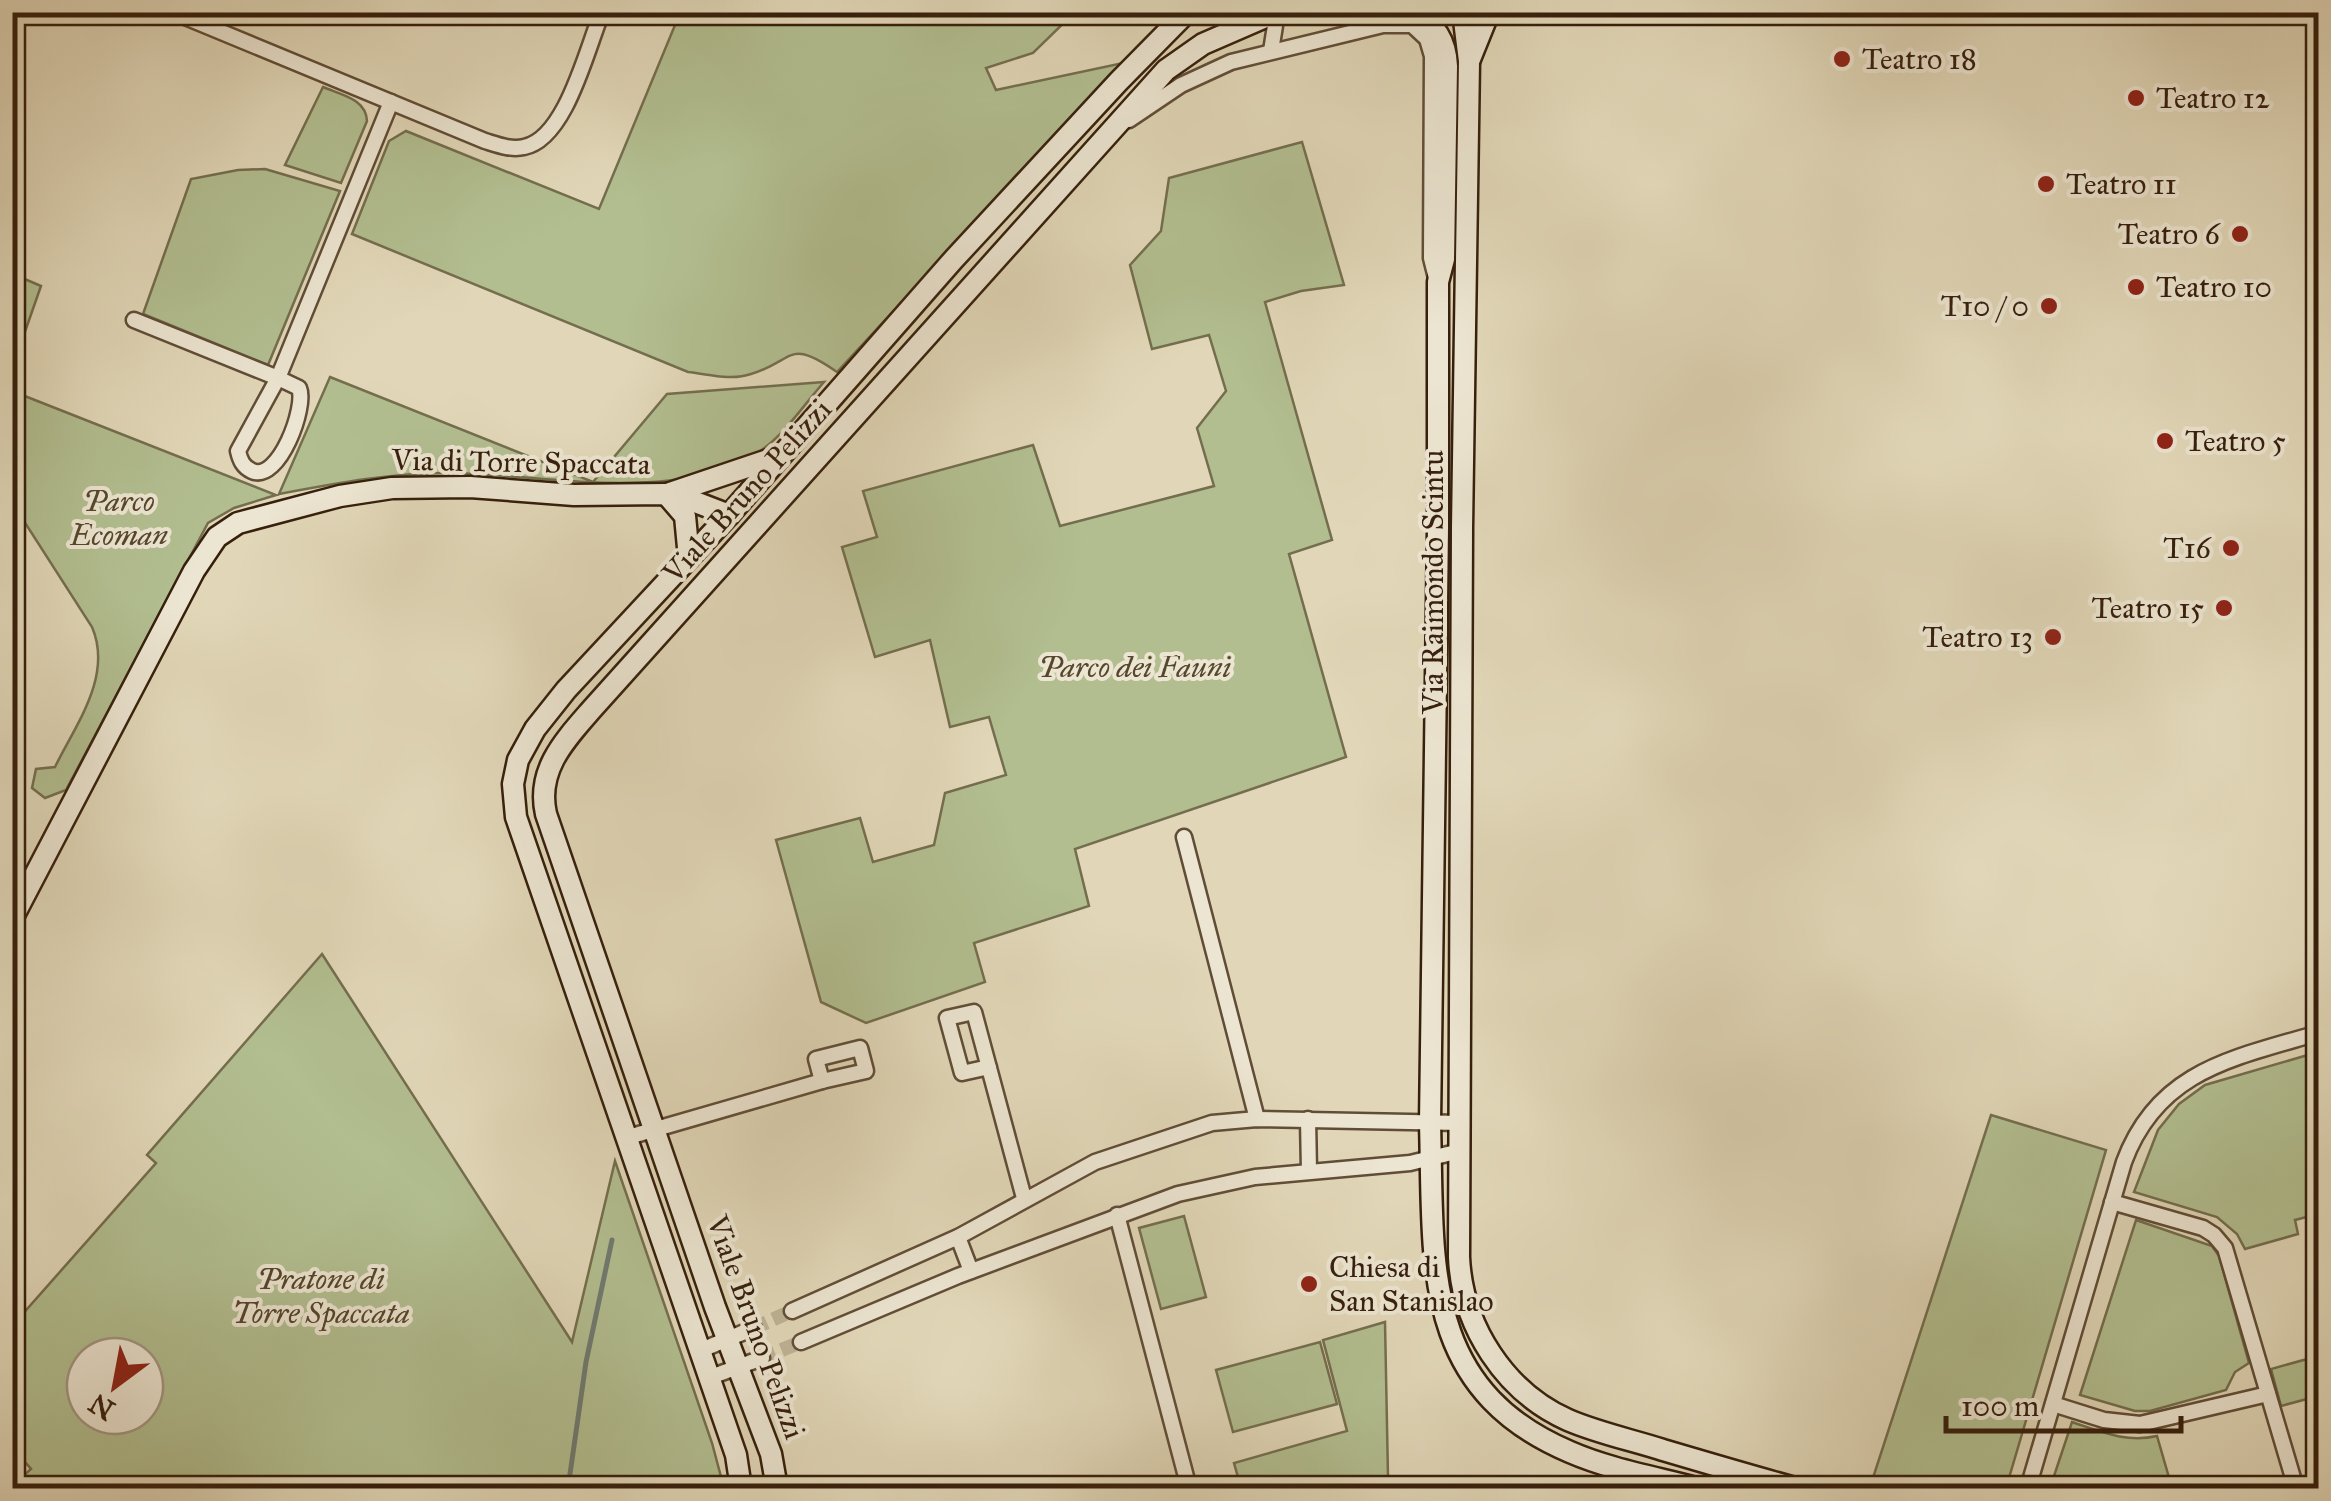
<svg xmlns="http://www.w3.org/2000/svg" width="2331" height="1501" font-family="'IM FELL Great Primer',serif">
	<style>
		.green { fill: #b2be90; stroke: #746e4e; stroke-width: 2.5; fill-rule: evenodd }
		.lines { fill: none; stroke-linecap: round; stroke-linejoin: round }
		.stream { stroke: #6f7b71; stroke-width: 5 }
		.street-tunnel { stroke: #bfb296; stroke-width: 14; stroke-dasharray: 14 7; stroke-linecap: butt }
		.street-casing { stroke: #614d37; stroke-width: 19 }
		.secondary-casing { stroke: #361f0c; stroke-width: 25 }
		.street { stroke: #ece5d1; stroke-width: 14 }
		.secondary { stroke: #ece5d1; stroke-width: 20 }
		.poi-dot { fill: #8f2418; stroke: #ece5d1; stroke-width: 4 }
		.labels { text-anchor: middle; stroke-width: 8; stroke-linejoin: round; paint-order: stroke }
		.poi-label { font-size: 30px; fill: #361f0c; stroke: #ece5d1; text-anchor: start }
		.street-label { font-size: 30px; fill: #361f0c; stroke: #ece5d1 }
		.park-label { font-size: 30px; font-style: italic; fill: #55472d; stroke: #ece5d1 }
	</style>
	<rect width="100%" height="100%" fill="#e1d7b8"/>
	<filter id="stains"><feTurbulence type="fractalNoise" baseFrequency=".002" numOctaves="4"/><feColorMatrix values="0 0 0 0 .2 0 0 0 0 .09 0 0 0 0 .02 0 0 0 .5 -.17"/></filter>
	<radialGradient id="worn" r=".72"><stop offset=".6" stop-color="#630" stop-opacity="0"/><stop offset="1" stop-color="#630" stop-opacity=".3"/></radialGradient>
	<!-- green -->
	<g class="green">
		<path d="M680,13h394l-41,40 -47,15 10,22 127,-27 -286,309c-50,-35 -42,-11 -86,2 -20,7 -43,0 -63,-2l-336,-138 37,-93 17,-10 193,78z"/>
		<path d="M323,87c19,8 43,12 44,34l-26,62 -56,-18z"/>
		<path d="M1302,142l42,143 -43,6 -36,11 67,238 -43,14 57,203 -271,92 14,57 -115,37 11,39 -119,41 -45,-21 -45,-162 84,-22 13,44 61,-17 11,-52 61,-18 -17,-58 -39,10 -20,-87 -55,17 -33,-110 35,-10 -14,-46 170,-46 27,81 154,-40 -17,-58 29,-37 -17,-56 -57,14 -22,-84 31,-34 8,-53z"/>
		<path d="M265,169l75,22 -72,174 -125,-51 48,-135 47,-9z"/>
		<path d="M13,274l28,12 -28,80z"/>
		<path d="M330,377l263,105 74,-88 157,-12c-23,26 -44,60 -75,76 -89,44 -201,17 -295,15 -59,-1 -117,10 -175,21z"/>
		<path d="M12,391l264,104 -42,13 -26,15 -142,267 -21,8 -13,-10 4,-19 19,-2c21,-43 58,-91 37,-140l-79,-123z"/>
		<path d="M322,954l250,388 43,-181 97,282 12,45h-711v-3l18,-16 -18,-21v-123l143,-162 -9,-8zM85,1356h60v60h-60z"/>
		<path d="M2318,1052v162l-23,6 3,14 -53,15 -8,-15 -20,-17 -83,-25 24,-62 21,-26 26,-19z"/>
		<path d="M1991,1115l115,35 -100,338 -136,-1z"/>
		<path d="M1184,1216l22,81 -45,12 -22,-81z"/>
		<path d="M2136,1220l76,26 7,10 30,107 -14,9 -9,18 -76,21h-15l-55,-16z"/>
		<path d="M1385,1322l3,155 60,11h-207l-7,-25 113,-32 -24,-91z"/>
		<path d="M1320,1342l17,62 -104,28 -17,-62z"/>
		<path d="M2318,1356v40l-37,10 -10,-37z"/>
		<path d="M2072,1422c30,10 54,21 85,14l15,52h-122z"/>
	</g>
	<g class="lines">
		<!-- stream -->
		<path class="stream" d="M568,1488l18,-126 26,-122"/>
		<!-- street-tunnel -->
		<g class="street-tunnel">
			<path d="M754,1328l38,-17"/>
			<path d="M762,1358l39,-16"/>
		</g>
		<!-- street casing -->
		<g class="street-casing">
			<g id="street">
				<path d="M173,12l312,129c13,4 26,9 39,6 42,-8 63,-99 78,-135"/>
				<path d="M1271,51l6,-38"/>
				<path d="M1129,120l52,-35 50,-23 152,-37h29l15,14 5,17 -1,202 6,24"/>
				<path d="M134,320l144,58 113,-276"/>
				<path d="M278,378l21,10c8,18 -20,95 -47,83 -9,-4 -12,-11 -14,-20z"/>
				<path d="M1184,837l73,282"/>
				<path d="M860,1048l6,23 -44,10 -6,-22z"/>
				<path d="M989,1067l-27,6 -15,-55 27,-6 50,186"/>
				<path d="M1308,1119l1,52"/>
				<path d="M625,1138l197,-57"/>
				<path d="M2112,1202l91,26 11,7 11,13 71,240"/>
				<path d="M1117,1215l72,273"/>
				<path d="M958,1237l13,34"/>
				<path d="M792,1311l166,-74 137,-75 117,-39 45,-4 203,4"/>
				<path d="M801,1342l157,-66 220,-82 77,-17 155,-14 50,-12"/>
				<path d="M699,1351l55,-23"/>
				<path d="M708,1378l54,-20"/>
				<path d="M2053,1404l51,16 36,4 128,-30"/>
				<path d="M2028,1488l96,-326c34,-92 110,-104 194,-129"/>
			</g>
		</g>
		<!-- secondary casing -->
		<g class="secondary-casing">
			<g id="secondary">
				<path d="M1413,12c23,12 33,29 34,54l-3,193 -6,23v246l-8,595c4,137 -11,265 140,329 39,17 84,25 126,36"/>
				<path d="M1463,12l6,49 -7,467 -3,729c3,69 46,135 109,163 30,13 64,20 95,30 44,13 88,26 132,38"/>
				<path d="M1470,59l19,-47"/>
				<path d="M670,493l110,-37"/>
				<path d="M666,494l19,22 4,42"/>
				<path d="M12,919l182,-348 23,-34 21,-14 102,-27 52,-8 78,-1 104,8 92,-1 19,4 44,17"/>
				<path d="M741,1488l-5,-33 -220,-638 -3,-33 5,-24 17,-31 31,-39 163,-175 225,-256 165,-178 68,-69"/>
				<path d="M777,1488l-6,-34 -56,-147 -169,-493c-10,-44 19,-74 46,-105l574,-639 37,-26 74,-32"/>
			</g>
		</g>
		<!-- street -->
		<use href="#street" class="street"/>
		<!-- secondary -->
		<use href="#secondary" class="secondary"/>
	</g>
	<!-- markers -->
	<g class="poi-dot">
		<circle cx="1842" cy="59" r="10"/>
		<circle cx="2136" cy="98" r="10"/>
		<circle cx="2046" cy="184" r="10"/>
		<circle cx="2240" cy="234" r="10"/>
		<circle cx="2136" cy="287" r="10"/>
		<circle cx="2049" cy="306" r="10"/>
		<circle cx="2165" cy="441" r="10"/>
		<circle cx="2231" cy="548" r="10"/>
		<circle cx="2224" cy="608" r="10"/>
		<circle cx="2053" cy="637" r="10"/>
		<circle cx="1309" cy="1284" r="10"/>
	</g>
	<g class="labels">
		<!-- poi labels -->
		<g class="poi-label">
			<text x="1862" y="69">Teatro 18</text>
			<text x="2156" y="108">Teatro 12</text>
			<text x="2066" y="194">Teatro 11</text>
			<text x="2220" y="244" text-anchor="end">Teatro 6</text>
			<text x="2156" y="297">Teatro 10</text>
			<text x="2029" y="316" text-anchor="end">T10 / 0</text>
			<text x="2185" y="451">Teatro 5</text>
			<text x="2211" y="558" text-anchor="end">T16</text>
			<text x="2204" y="618" text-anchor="end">Teatro 15</text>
			<text x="2033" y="647" text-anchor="end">Teatro 13</text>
			<text x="1329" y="1277">Chiesa di<tspan x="1329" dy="34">San Stanislao</tspan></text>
		</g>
		<!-- street labels -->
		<g class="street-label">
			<text transform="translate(521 462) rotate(1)" y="10">Via di Torre Spaccata</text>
			<text transform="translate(747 491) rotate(-48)" y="10">Viale Bruno Pelizzi</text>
			<text transform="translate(1433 582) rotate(-90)" y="10">Via Raimondo Scintu</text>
			<text transform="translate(756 1327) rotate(70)" y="10">Viale Bruno Pelizzi</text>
		</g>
		<!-- park labels -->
		<g class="park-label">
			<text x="119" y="511">Parco<tspan x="119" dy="34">Ecoman</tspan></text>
			<text x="1135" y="677">Parco dei Fauni</text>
			<text x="321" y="1289">Pratone di<tspan x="321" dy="34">Torre Spaccata</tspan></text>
		</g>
	</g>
	<!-- margin -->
	<rect width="2331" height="1501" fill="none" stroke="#e1d7b8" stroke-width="50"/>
	<rect x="15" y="15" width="2301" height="1471" fill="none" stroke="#361f0c" stroke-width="5"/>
	<rect x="25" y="25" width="2281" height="1451" fill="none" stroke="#361f0c" stroke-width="2.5"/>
	<!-- north arrow -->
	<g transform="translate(115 1386) rotate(212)"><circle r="48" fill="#ece5d1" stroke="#a39682" stroke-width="2.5"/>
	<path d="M0-8L18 38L0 25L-18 38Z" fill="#8f2418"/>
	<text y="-15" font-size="28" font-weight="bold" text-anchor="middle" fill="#361f0c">N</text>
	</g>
	<!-- scale -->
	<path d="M1946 1416v15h235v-15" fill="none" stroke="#361f0c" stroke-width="5"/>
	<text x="1961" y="1416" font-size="30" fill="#361f0c" stroke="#ece5d1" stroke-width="8" paint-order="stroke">100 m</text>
	<rect width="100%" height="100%" filter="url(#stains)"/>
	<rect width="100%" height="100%" fill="url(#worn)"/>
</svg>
